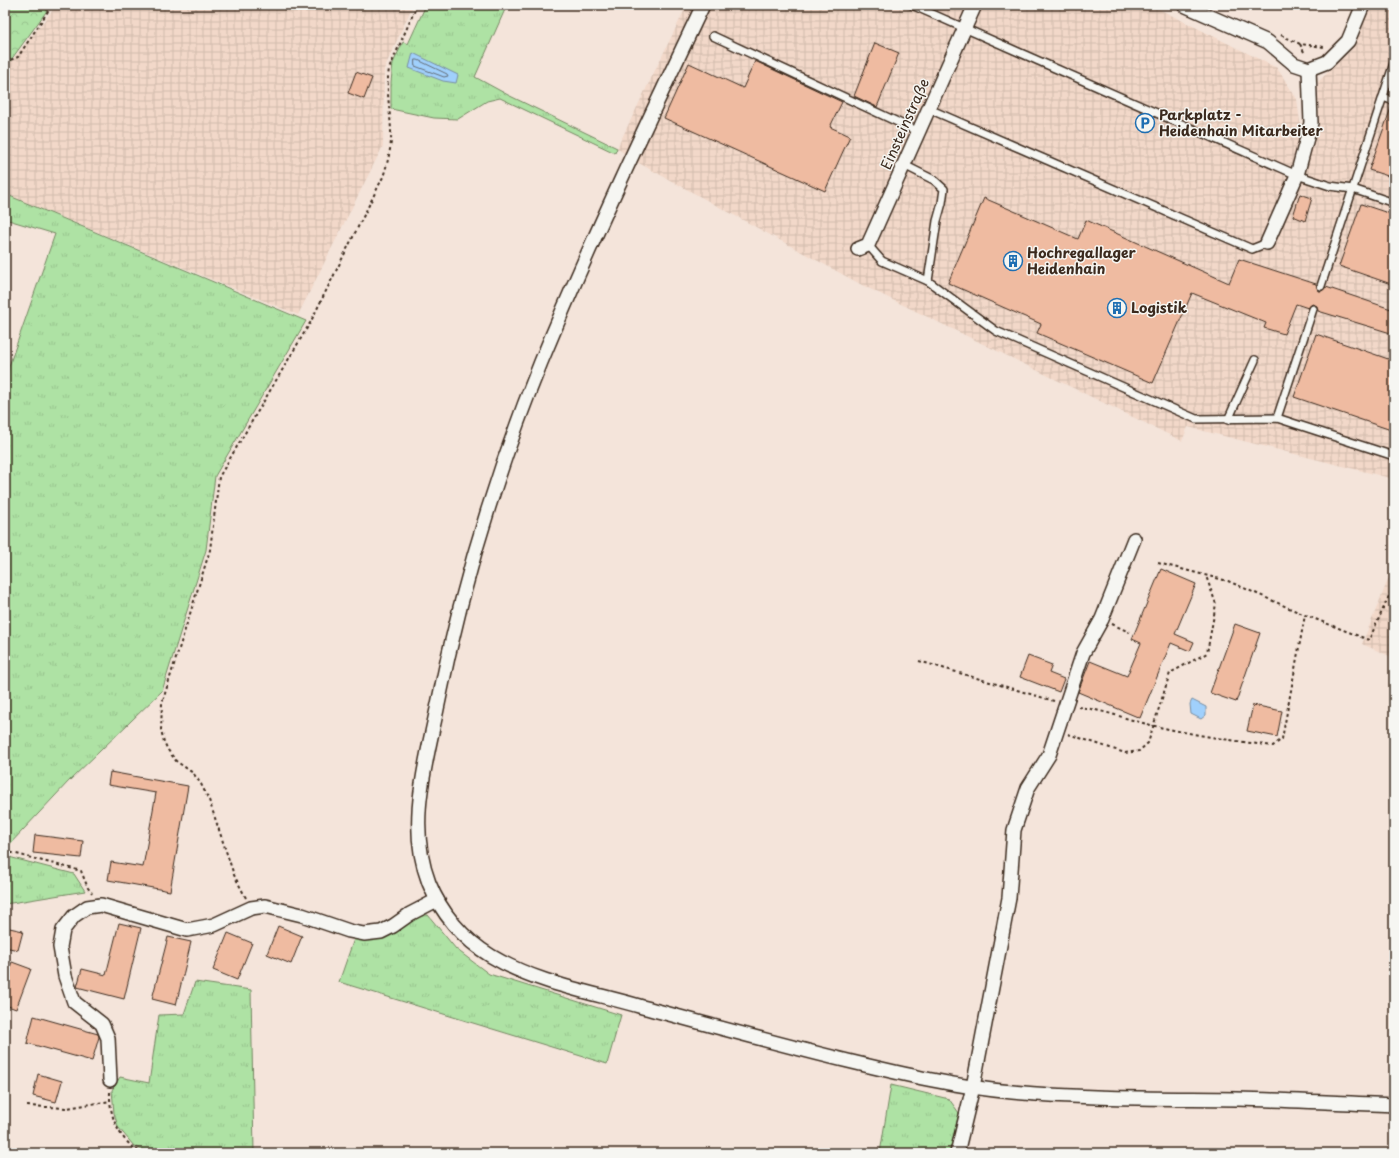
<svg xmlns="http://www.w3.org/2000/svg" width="1399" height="1158" font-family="'Playpen Sans',sans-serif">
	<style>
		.industrial { fill: url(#industrial-grid) }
		.grass { fill: url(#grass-tufts); stroke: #748661 }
		.forest { fill: url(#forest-crowns); stroke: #748661 }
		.water { fill: #a0d0fc; stroke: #788ea3 }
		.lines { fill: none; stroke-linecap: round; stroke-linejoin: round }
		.shore { stroke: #636c77; stroke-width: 1 }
		.building { fill: #efbba1; stroke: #3b2a1e }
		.lane-casing { stroke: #3b2a1e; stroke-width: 10 }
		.street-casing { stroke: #3b2a1e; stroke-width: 16 }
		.path { stroke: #3b2a1e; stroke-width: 2; stroke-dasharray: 3 3; stroke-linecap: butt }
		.lane { stroke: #f6f6f2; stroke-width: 7 }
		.street { stroke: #f6f6f2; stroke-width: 13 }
		.labels { text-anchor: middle; stroke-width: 3; stroke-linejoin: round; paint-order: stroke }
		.poi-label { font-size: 14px; font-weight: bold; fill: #3b2a1e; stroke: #f6f6f2; text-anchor: start }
		.street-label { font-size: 14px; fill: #3b2a1e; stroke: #f6f6f2 }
	</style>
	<defs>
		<pattern id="industrial-grid" width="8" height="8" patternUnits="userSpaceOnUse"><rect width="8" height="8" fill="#f2d8c9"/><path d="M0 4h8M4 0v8" fill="none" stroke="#d0baac"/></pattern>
		<pattern id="grass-tufts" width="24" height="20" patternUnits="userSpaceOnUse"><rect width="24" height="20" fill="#aee2a4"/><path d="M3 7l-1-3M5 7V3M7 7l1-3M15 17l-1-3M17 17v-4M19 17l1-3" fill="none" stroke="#97c28d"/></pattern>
		<pattern id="forest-crowns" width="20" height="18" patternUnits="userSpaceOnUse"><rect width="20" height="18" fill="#aee2a4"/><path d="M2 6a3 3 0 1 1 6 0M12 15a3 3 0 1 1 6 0" fill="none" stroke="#97c28d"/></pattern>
	</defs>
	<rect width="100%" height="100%" fill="#f4e4da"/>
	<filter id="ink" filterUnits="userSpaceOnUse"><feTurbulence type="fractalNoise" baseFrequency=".025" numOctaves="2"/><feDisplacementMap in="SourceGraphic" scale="8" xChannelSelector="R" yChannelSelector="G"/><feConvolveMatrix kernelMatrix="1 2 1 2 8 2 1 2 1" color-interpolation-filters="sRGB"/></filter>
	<g filter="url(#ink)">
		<!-- industrial -->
		<g class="industrial">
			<path d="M57,5h356l-29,64 -1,77 -85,169 -293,-121v-125z"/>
			<path d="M687,5h464l126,63 20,31 8,62 14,-38 -1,-41 34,-33 16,-44h26v474l-206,-52 -6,14 -320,-156 -227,-124 -18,-13z"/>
			<path d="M1394,565v93l-32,-14z"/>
		</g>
		<!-- grass -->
		<g class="grass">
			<path d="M426,5h81l-32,72 33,18 109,53 -2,5 -115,-55 -13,3 -29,18 -24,-1 -43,-9v-27l2,-19 10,-21 5,2z"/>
			<path d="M5,194l301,127 -91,155 -9,74 -44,141 -93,90 -61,65h-3v-462l4,-18 46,-132 -50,-15z"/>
			<path d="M5,856l69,18 11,17 -80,13z"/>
			<path d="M423,915h5l28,34 33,25 132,41 -14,49 -268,-82 16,-46z"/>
			<path d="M195,982l56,8 3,163h-106l-14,-7 -16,-19 -4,-14 -2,-23 8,-13 29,6 10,-68 25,-1z"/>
			<path d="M891,1085l58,14 10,14 -9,40h-70z"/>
		</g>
		<!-- forest -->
		<path class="forest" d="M5,5h44l-3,7 -41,56z"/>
		<!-- water -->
		<g class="water">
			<path d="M413,53l45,22 -2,8 -13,-2 -34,-13z"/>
			<path d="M1192,700l14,7v8l-5,4 -10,-5 -1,-10z"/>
		</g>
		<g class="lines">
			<!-- shore -->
			<path class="shore" d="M415,60h3l29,14 1,2 -4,1 -29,-11z"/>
		</g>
		<!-- building -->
		<g class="building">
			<path d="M875,43l24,10 -22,54 -23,-11z"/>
			<path d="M755,61l87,41 -12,25 20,9 -25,55 -161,-73 25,-55 54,25z"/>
			<path d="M356,72l16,6 -8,21 -16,-6z"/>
			<path d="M1392,105l2,1v72l-25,-8z"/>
			<path d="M1300,194l12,4 -7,23 -12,-5z"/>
			<path d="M984,198l94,41 8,-19 143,63 10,-24 77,25 3,7h3l4,-4 68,23v24l-76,-23 -1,-5 -5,-2 -4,4 -12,-4 -12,30 -20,-6 2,-5 -74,-30 -39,90 -116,-50 4,-9 -93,-41z"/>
			<path d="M1361,204l33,11v70l-55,-19z"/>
			<path d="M1316,334l78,27v70l-100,-34z"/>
			<path d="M1161,569l35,15 -21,50 19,8 -4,9 -19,-8 -31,75 -62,-26 12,-31 37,15 14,-33 -9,-4z"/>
			<path d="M1235,624l25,9 -24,69 -26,-9z"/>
			<path d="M1028,656l24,9 -3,8 15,6 -5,13 -39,-15z"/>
			<path d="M1253,705l29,6 -5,26 -30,-6z"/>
			<path d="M110,772l78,14 -18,105 -62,-11 3,-18 32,5 13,-74 -48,-8z"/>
			<path d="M35,835l48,6 -2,17 -48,-5z"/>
			<path d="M119,923l22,5 -17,71 -47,-12 5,-18 24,6z"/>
			<path d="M278,926l24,10 -11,28 -24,-10z"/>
			<path d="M5,927l18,4 -5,19 -13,-3z"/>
			<path d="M228,933l24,10 -15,37 -24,-10z"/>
			<path d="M168,937l23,5 -15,63 -24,-6z"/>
			<path d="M12,962l19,7 -15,40 -11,-4v-26z"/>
			<path d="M34,1016l64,18 1,3 -7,24 -65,-18z"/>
			<path d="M38,1074l24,7 -6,21 -23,-6z"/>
		</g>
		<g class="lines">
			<!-- lane casing -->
			<g class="lane-casing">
				<g id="lane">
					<path d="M912,5l385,170 33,11 23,3 41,14"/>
					<path d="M713,36l206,96"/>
					<path d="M1383,97l11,4"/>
					<path d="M929,109l323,140 15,-6"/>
					<path d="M904,165l30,15 10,9 -2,14 -5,18 -9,60"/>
					<path d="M868,245l14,16 46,20 68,50 200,88 81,-1 117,38"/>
					<path d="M1321,286l73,-223"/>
					<path d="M1277,418l36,-109"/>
					<path d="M1228,420l27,-60"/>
				</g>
			</g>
			<!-- street casing -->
			<g class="street-casing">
				<g id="street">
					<path d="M703,5c-56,118 -112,236 -162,357 -45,111 -81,230 -104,347 -12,58 -30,117 -8,174 12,30 34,56 62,73 45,27 99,36 148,50 70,19 139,38 209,55 54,13 109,26 164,31 75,7 150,6 225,7 52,1 105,4 157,6"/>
					<path d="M1184,5l84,37 26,22 15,5"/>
					<path d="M1309,69l18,-7 21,-21 15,-36"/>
					<path d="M1267,243l30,-68 14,-52 -2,-54"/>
					<path d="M858,249l10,-4 107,-240"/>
					<path d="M110,1080l-2,-42 -6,-14 -28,-22 -9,-26 -5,-29 3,-17 11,-14 13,-9 14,-2 86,25 27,-5 37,-17 14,-2 37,9 47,16 15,3 17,-2 12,-6 17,-12 27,-14"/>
					<path d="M957,1153l16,-66 36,-189 5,-68 14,-42 21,-33 34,-102 19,-34 32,-80"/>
				</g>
			</g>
			<!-- path -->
			<g class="path">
				<path d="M1281,35l19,9 24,3"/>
				<path d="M1300,44l5,10"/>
				<path d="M5,62l13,-5 34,-52"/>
				<path d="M1158,563l70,18 77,34 64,25 25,-55"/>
				<path d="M1112,624l17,8"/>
				<path d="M919,661l135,40"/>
				<path d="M1078,707c26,3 51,13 77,19 39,9 79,15 118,20l9,-7 23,-124"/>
				<path d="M1068,734l57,19 14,-2 9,-8 22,-70 37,-20 9,-49 -10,-28"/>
				<path d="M5,851l76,20 7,17 4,5"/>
				<path d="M246,898l-12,-23 -25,-75 -8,-16 -8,-11 -17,-12 -8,-11 -4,-8 -3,-12 1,-27 48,-153 9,-73 91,-154 73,-146c4,-12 7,-24 8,-36 1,-24 -6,-48 -2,-72l28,-64"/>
				<path d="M110,1092c-1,25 9,49 32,61"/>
				<path d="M27,1106l40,2 43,-7"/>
			</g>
			<!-- lane -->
			<use href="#lane" class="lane"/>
			<!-- street -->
			<use href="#street" class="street"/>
		</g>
	</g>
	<!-- icons -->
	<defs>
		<g id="parking-ring" transform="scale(1)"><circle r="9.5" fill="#f6f6f2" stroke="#1f6fb2" stroke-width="1.5"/><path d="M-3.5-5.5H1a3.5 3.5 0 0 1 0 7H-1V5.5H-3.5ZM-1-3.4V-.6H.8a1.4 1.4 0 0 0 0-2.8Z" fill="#1f6fb2"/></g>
		<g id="building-ring" transform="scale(1)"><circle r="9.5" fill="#f6f6f2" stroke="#1f6fb2" stroke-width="1.5"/><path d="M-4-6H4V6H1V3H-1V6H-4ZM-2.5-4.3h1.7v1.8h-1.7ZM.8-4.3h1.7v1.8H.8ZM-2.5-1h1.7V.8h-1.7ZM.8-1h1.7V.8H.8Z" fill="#1f6fb2"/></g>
	</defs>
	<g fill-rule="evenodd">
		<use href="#parking-ring" x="1145" y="123"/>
		<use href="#building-ring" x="1013" y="261"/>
		<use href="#building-ring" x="1117" y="308"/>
	</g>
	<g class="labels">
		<!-- poi labels -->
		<g class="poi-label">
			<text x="1159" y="120">Parkplatz -<tspan x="1159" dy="16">Heidenhain Mitarbeiter</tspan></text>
			<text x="1027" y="258">Hochregallager<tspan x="1027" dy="16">Heidenhain</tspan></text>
			<text x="1131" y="313">Logistik</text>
		</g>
		<!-- street labels -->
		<g class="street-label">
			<text transform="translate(905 124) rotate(-66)" y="5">Einsteinstraße</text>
		</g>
	</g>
	<!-- margin -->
	<rect width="1399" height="1158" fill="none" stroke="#f6f6f2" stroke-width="20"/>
	<rect x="10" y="10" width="1379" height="1138" fill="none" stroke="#3b2a1e" stroke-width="1.5" filter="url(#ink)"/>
</svg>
